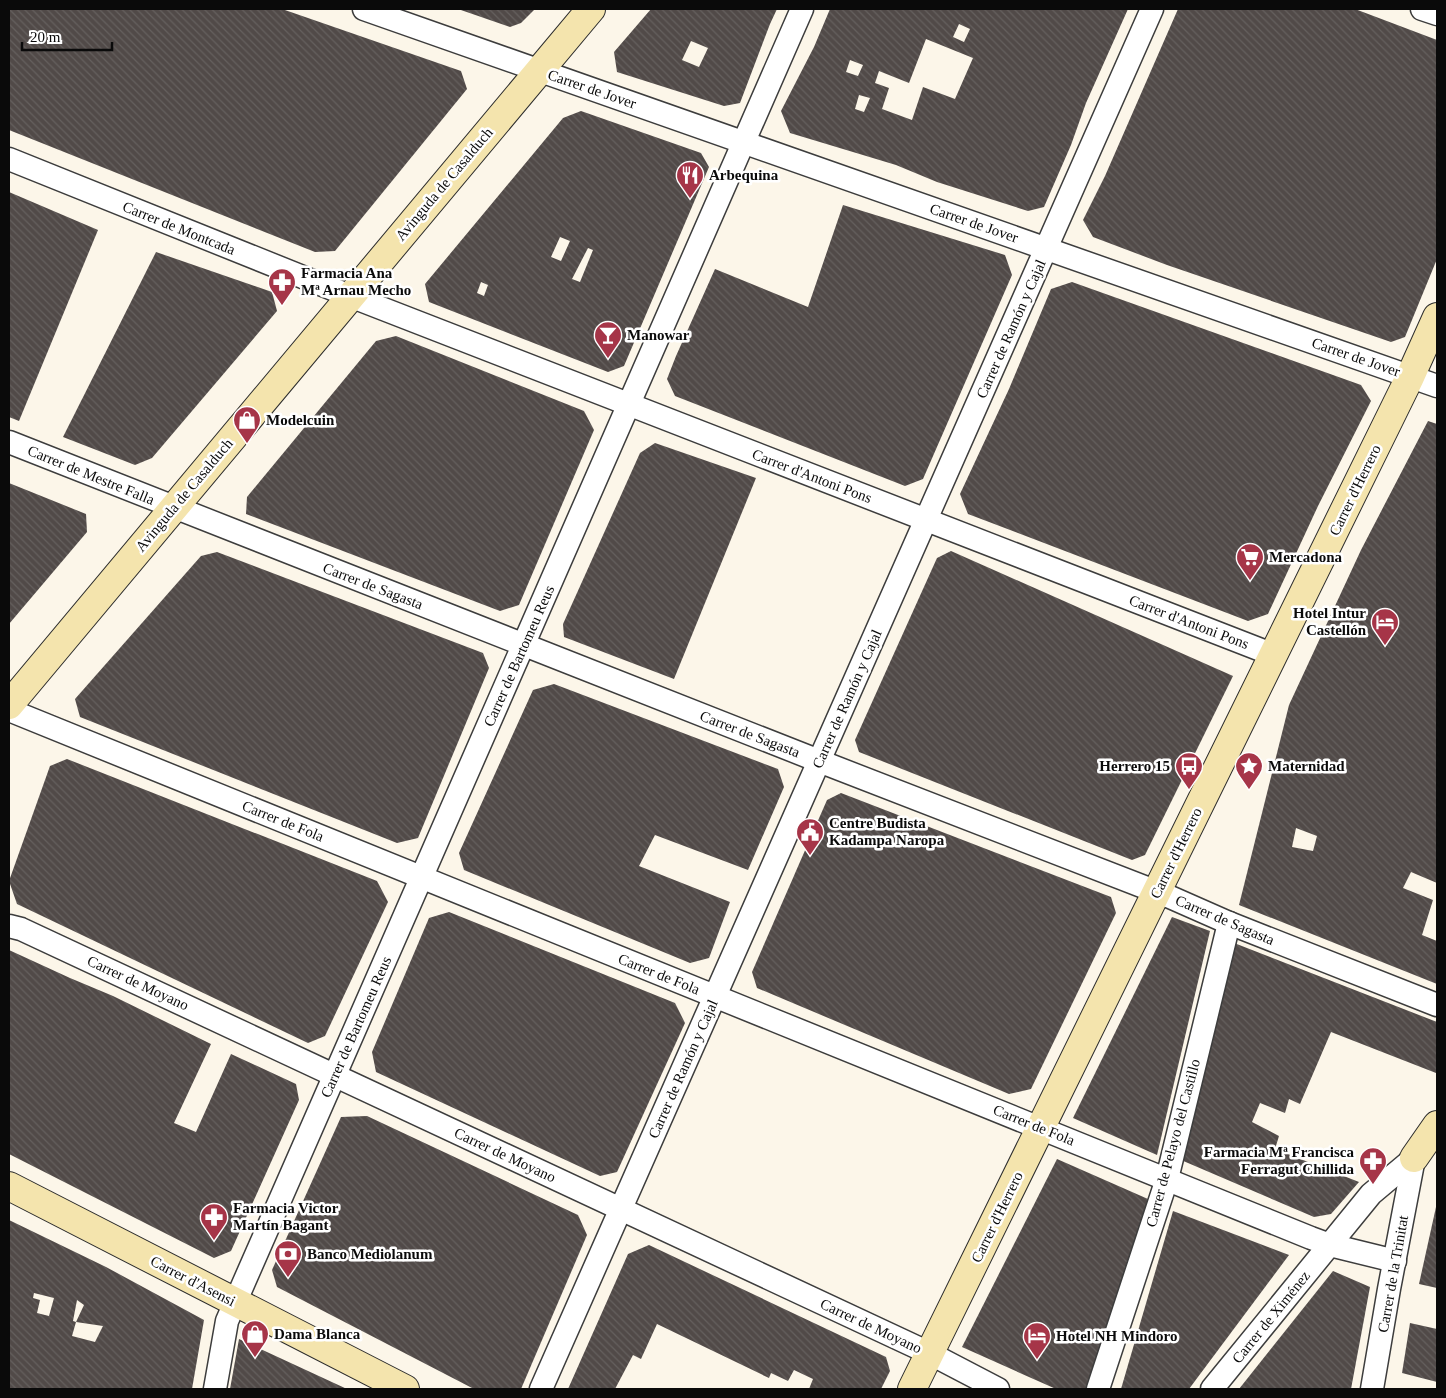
<svg xmlns="http://www.w3.org/2000/svg" width="1446" height="1398" font-family="'Times New Roman',serif">
	<style>
		.building { fill: url(#building-back-hatch); fill-rule: evenodd }
		.lines { fill: none; stroke-linecap: round; stroke-linejoin: round }
		.street-casing { stroke: #3d3d3d; stroke-width: 25 }
		.secondary-casing { stroke: #2c2c2c; stroke-width: 30 }
		.street { stroke: #fff; stroke-width: 22 }
		.secondary { stroke: #f4e4ad; stroke-width: 28 }
		.labels { text-anchor: middle; stroke-width: 5; stroke-linejoin: round; paint-order: stroke }
		.street-label { font-size: 15px; fill: #0a0a0a; stroke: #fff }
		.poi-label { font-size: 15px; font-weight: bold; fill: #0a0a0a; stroke: #fff; text-anchor: start }
	</style>
	<defs>
		<pattern id="building-back-hatch" width="6" height="6" patternUnits="userSpaceOnUse" patternTransform="scale(1.25)"><rect width="6" height="6" fill="#514a48"/><path d="M-1 5l2 2M0 0l6 6M5-1l2 2" fill="none" stroke="#65605e"/></pattern>
	</defs>
	<rect width="100%" height="100%" fill="#fcf6e9"/>
	<!-- building -->
	<g class="building">
		<path d="M9,9h273l179,62 6,18 -132,162 -20,1 -306,-122z"/>
		<path d="M458,9h77l-14,14 -11,4z"/>
		<path d="M651,9h126l-7,15 -30,79 -16,3 -107,-34 -3,-20zM691,41l17,7 -9,19 -17,-7z"/>
		<path d="M830,9h298l-42,94 -15,42 -27,62 -16,4 -91,-29 -41,-17 -106,-32 -9,-22 33,-64zM959,24l11,5 -6,13 -11,-5zM926,39l47,19 -18,41 -32,-12 -11,33 -30,-11 7,-21 -14,-5 4,-12 30,12zM850,60l13,5 -5,11 -12,-4zM859,95l11,3 -6,14 -9,-3z"/>
		<path d="M1178,9h177l82,31v219l-32,78 -14,5 -224,-77 -74,-28 -10,-17 22,-44z"/>
		<path d="M581,111l120,42 8,14 -85,199 -16,6 -179,-70 -4,-18 138,-166zM560,237l10,4 -9,20 -10,-4zM588,248l5,2 -13,32 -8,-3zM481,282l7,3 -4,11 -7,-3z"/>
		<path d="M9,192l89,38 -79,191 -10,-4z"/>
		<path d="M843,205l162,50 7,20 -89,204 -18,7 -230,-90 -8,-17 9,-23 39,-87 93,38z"/>
		<path d="M156,252l116,40 5,19 -125,147 -17,7 -72,-28z"/>
		<path d="M1072,282l289,103 10,16 -53,105 -50,108 -20,7 -280,-107 -8,-20 49,-105 42,-100z"/>
		<path d="M396,336l188,75 10,19 -75,175 -19,6 -254,-97 1,-17 129,-156z"/>
		<path d="M1428,421l9,3v459l-26,-11 -8,16 30,12 -11,35 15,6v43l-198,-79 50,-200 72,-155zM1296,828l21,8 -4,15 -21,-4z"/>
		<path d="M655,443l101,35 -82,201 -110,-42 -1,-13 77,-171z"/>
		<path d="M9,483l77,31 1,18 -78,92z"/>
		<path d="M951,551l282,125 -88,179 -13,5 -273,-108 -4,-12 82,-182z"/>
		<path d="M217,552l266,101 6,15 -71,170 -21,5 -317,-126 -5,-18 126,-143z"/>
		<path d="M554,684l224,85 6,18 -36,83 -93,-35 -16,31 91,36 -21,56 -19,5 -226,-93 -5,-17 74,-163z"/>
		<path d="M67,759l310,122 11,21 -63,134 -17,7 -291,-139 -8,-23 41,-115z"/>
		<path d="M841,793l270,104 5,16 -85,176 -22,5 -252,-106 -5,-16 75,-172z"/>
		<path d="M449,912l226,91 10,20 -68,149 -17,4 -224,-104 -4,-20 57,-134z"/>
		<path d="M1172,917l38,14 -53,224 -84,-37z"/>
		<path d="M1229,941l208,81v48l-1,3 -105,-41 -31,72 -11,-5 -4,14 -25,-10 -8,19 27,14 -4,13 84,33 -28,32 -17,3 -133,-57z"/>
		<path d="M9,950l61,28 43,18 98,48 -37,79 22,9 35,-78 65,30 3,16 -68,151 -17,7 -205,-104z"/>
		<path d="M367,1116l211,99 9,20 -66,154h-47l-197,-102 -5,-17 69,-153z"/>
		<path d="M1057,1159l91,40 -55,190h-37l-94,-42z"/>
		<path d="M1436,1207h1v81l-18,-4z"/>
		<path d="M1173,1211l116,44 -100,134h-68z"/>
		<path d="M9,1220l97,47 98,53 -12,69h-183zM34,1293l20,5 -5,18 -12,-3 3,-13 -7,-2zM77,1300l7,5 -8,17 27,4 -8,16 -23,-6 4,-14 -3,-1z"/>
		<path d="M649,1245l237,112 4,14 -9,18h-72l4,-10 -19,-9 -6,11 -17,-8 -2,5 -112,-54 -16,35 -8,-4 -18,34h-47l60,-135z"/>
		<path d="M1333,1271l37,16 -19,102h-112z"/>
		<path d="M1410,1323l27,6v53l-35,-9z"/>
		<path d="M239,1339l95,44 13,6h-117z"/>
	</g>
	<g class="lines">
		<!-- street casing -->
		<g class="street-casing">
			<g id="street">
				<path d="M364,9l1073,377"/>
				<path d="M1422,9l15,5"/>
				<path d="M9,159l341,137 924,359"/>
				<path d="M9,442l810,319 351,136 59,26 208,82"/>
				<path d="M9,710l1302,528 19,7 65,16"/>
				<path d="M9,926l12,3 908,424 69,36"/>
				<path d="M215,1389l12,-68 575,-1312"/>
				<path d="M541,1389l611,-1380"/>
				<path d="M1098,1389l69,-210 62,-256"/>
				<path d="M1212,1389l159,-195 43,-36"/>
				<path d="M1372,1389l17,-100 25,-131"/>
			</g>
		</g>
		<!-- secondary casing -->
		<g class="secondary-casing">
			<g id="secondary">
				<path d="M9,705l582,-696"/>
				<path d="M1414,1158l23,-33"/>
				<path d="M9,1186l396,203"/>
				<path d="M912,1389l498,-1012 27,-60"/>
			</g>
		</g>
		<!-- street -->
		<use href="#street" class="street"/>
		<!-- secondary -->
		<use href="#secondary" class="secondary"/>
	</g>
	<!-- icons -->
	<defs>
		<g id="restaurant-pin" transform="scale(1.4375)"><path d="M0 17L-7.5 6A9.5 9.5 0 1 1 7.5 6Z" fill="#a63548" stroke="#fff"/><path d="M-5-6h1v4h1v-4h1v4h1v-4h1v5L-1.5 .5V6h-2V.5L-5-1ZM5-6V6H3V1.5H1.5Q1.5-4 5-6Z" fill="#fff"/></g>
		<g id="pharmacy-pin" transform="scale(1.4375)"><path d="M0 17L-7.5 6A9.5 9.5 0 1 1 7.5 6Z" fill="#a63548" stroke="#fff"/><path d="M-2-6h4v4h4v4h-4v4h-4v-4h-4v-4h4Z" fill="#fff"/></g>
		<g id="bar-pin" transform="scale(1.4375)"><path d="M0 17L-7.5 6A9.5 9.5 0 1 1 7.5 6Z" fill="#a63548" stroke="#fff"/><path d="M-6-5H6L.8 .8V4.5H3.5V6h-7V4.5H-.8V.8Z" fill="#fff"/></g>
		<g id="shop-pin" transform="scale(1.4375)"><path d="M0 17L-7.5 6A9.5 9.5 0 1 1 7.5 6Z" fill="#a63548" stroke="#fff"/><path d="M-5-2.5h2.3a2.7 3.5 0 0 1 5.4 0H5L5.5 6h-11ZM-1.5-2.5h3a1.5 2.3 0 0 0-3 0Z" fill="#fff"/></g>
		<g id="supermarket-pin" transform="scale(1.4375)"><path d="M0 17L-7.5 6A9.5 9.5 0 1 1 7.5 6Z" fill="#a63548" stroke="#fff"/><path d="M-6-5.5h2.5l.6 2H6L4.5 2H-2.5L-4.4-4H-6ZM-1.5 3.2a1.3 1.3 0 1 0 .1 0ZM3 3.2a1.3 1.3 0 1 0 .1 0Z" fill="#fff"/></g>
		<g id="hotel-pin" transform="scale(1.4375)"><path d="M0 17L-7.5 6A9.5 9.5 0 1 1 7.5 6Z" fill="#a63548" stroke="#fff"/><path d="M-6-4.5h1.5V1H6V5H4.5V3h-9V5H-6ZM-4 0a1.8 1.8 0 1 1 3.6 0ZM.5 0V-2.5h3Q6-2.5 6 0Z" fill="#fff"/></g>
		<g id="bus-pin" transform="scale(1.4375)"><path d="M0 17L-7.5 6A9.5 9.5 0 1 1 7.5 6Z" fill="#a63548" stroke="#fff"/><path d="M-5-6H5V4H4V6H2V4H-2V6H-4V4H-5ZM-3.5-4V0h7V-4ZM-3.5 1.2v1.5H-2V1.2ZM2 1.2v1.5H3.5V1.2Z" fill="#fff"/></g>
		<g id="sight-pin" transform="scale(1.4375)"><path d="M0 17L-7.5 6A9.5 9.5 0 1 1 7.5 6Z" fill="#a63548" stroke="#fff"/><path d="M0-6L1.8-2.2L6-1.7L2.9 1.2L3.7 5.4L0 3.3L-3.7 5.4L-2.9 1.2L-6-1.7L-1.8-2.2Z" fill="#fff"/></g>
		<g id="civic-pin" transform="scale(1.4375)"><path d="M0 17L-7.5 6A9.5 9.5 0 1 1 7.5 6Z" fill="#a63548" stroke="#fff"/><path d="M-.6-6.5H3V-4.5H.6V-3L4-1V1h2V6H-6V1h2V-1L-.6-3ZM-1.2 2.5V6h2.4V2.5Z" fill="#fff"/></g>
		<g id="bank-pin" transform="scale(1.4375)"><path d="M0 17L-7.5 6A9.5 9.5 0 1 1 7.5 6Z" fill="#a63548" stroke="#fff"/><path d="M-6-4H6V4H-6ZM0-2.3a2.3 2.3 0 1 0 0 4.6a2.3 2.3 0 1 0 0-4.6Z" fill="#fff"/></g>
	</defs>
	<g fill-rule="evenodd">
		<use href="#restaurant-pin" x="690" y="175"/>
		<use href="#pharmacy-pin" x="282" y="282"/>
		<use href="#bar-pin" x="608" y="335"/>
		<use href="#shop-pin" x="247" y="420"/>
		<use href="#supermarket-pin" x="1250" y="557"/>
		<use href="#hotel-pin" x="1385" y="622"/>
		<use href="#bus-pin" x="1189" y="766"/>
		<use href="#sight-pin" x="1249" y="766"/>
		<use href="#civic-pin" x="810" y="832"/>
		<use href="#pharmacy-pin" x="1373" y="1161"/>
		<use href="#pharmacy-pin" x="214" y="1217"/>
		<use href="#bank-pin" x="288" y="1254"/>
		<use href="#shop-pin" x="255" y="1334"/>
		<use href="#hotel-pin" x="1037" y="1336"/>
	</g>
	<g class="labels">
		<!-- street labels -->
		<g class="street-label">
			<text transform="translate(592 89) rotate(19)" y="5">Carrer de Jover</text>
			<text transform="translate(444 184) rotate(-50)" y="5">Avinguda de Casalduch</text>
			<text transform="translate(974 223) rotate(19)" y="5">Carrer de Jover</text>
			<text transform="translate(179 228) rotate(22)" y="5">Carrer de Montcada</text>
			<text transform="translate(1011 329) rotate(-66)" y="5">Carrer de Ramón y Cajal</text>
			<text transform="translate(1356 357) rotate(19)" y="5">Carrer de Jover</text>
			<text transform="translate(91 475) rotate(22)" y="5">Carrer de Mestre Falla</text>
			<text transform="translate(812 476) rotate(21)" y="5">Carrer d'Antoni Pons</text>
			<text transform="translate(1355 490) rotate(-64)" y="5">Carrer d'Herrero</text>
			<text transform="translate(184 495) rotate(-50)" y="5">Avinguda de Casalduch</text>
			<text transform="translate(373 586) rotate(21)" y="5">Carrer de Sagasta</text>
			<text transform="translate(1189 622) rotate(21)" y="5">Carrer d'Antoni Pons</text>
			<text transform="translate(519 656) rotate(-66)" y="5">Carrer de Bartomeu Reus</text>
			<text transform="translate(847 699) rotate(-66)" y="5">Carrer de Ramón y Cajal</text>
			<text transform="translate(750 734) rotate(21)" y="5">Carrer de Sagasta</text>
			<text transform="translate(283 821) rotate(22)" y="5">Carrer de Fola</text>
			<text transform="translate(1176 853) rotate(-64)" y="5">Carrer d'Herrero</text>
			<text transform="translate(1225 920) rotate(23)" y="5">Carrer de Sagasta</text>
			<text transform="translate(659 974) rotate(22)" y="5">Carrer de Fola</text>
			<text transform="translate(138 983) rotate(25)" y="5">Carrer de Moyano</text>
			<text transform="translate(356 1027) rotate(-66)" y="5">Carrer de Bartomeu Reus</text>
			<text transform="translate(683 1069) rotate(-66)" y="5">Carrer de Ramón y Cajal</text>
			<text transform="translate(1034 1125) rotate(22)" y="5">Carrer de Fola</text>
			<text transform="translate(1173 1143) rotate(-75)" y="5">Carrer de Pelayo del Castillo</text>
			<text transform="translate(505 1155) rotate(25)" y="5">Carrer de Moyano</text>
			<text transform="translate(997 1217) rotate(-64)" y="5">Carrer d'Herrero</text>
			<text transform="translate(1393 1274) rotate(-80)" y="5">Carrer de la Trinitat</text>
			<text transform="translate(193 1281) rotate(27)" y="5">Carrer d'Asensi</text>
			<text transform="translate(1271 1317) rotate(-51)" y="5">Carrer de Ximénez</text>
			<text transform="translate(871 1326) rotate(25)" y="5">Carrer de Moyano</text>
		</g>
		<!-- poi labels -->
		<g class="poi-label">
			<text x="709" y="180">Arbequina</text>
			<text x="301" y="278">Farmacia Ana<tspan x="301" dy="17">Mª Arnau Mecho</tspan></text>
			<text x="627" y="340">Manowar</text>
			<text x="266" y="425">Modelcuin</text>
			<text x="1269" y="562">Mercadona</text>
			<text x="1366" y="618" text-anchor="end">Hotel Intur<tspan x="1366" dy="17">Castellón</tspan></text>
			<text x="1170" y="771" text-anchor="end">Herrero 15</text>
			<text x="1268" y="771">Maternidad</text>
			<text x="829" y="828">Centre Budista<tspan x="829" dy="17">Kadampa Naropa</tspan></text>
			<text x="1354" y="1157" text-anchor="end">Farmacia Mª Francisca<tspan x="1354" dy="17">Ferragut Chillida</tspan></text>
			<text x="233" y="1213">Farmacia Victor<tspan x="233" dy="17">Martín Bagant</tspan></text>
			<text x="307" y="1259">Banco Mediolanum</text>
			<text x="274" y="1339">Dama Blanca</text>
			<text x="1056" y="1341">Hotel NH Mindoro</text>
		</g>
	</g>
	<!-- border -->
	<rect width="1446" height="1398" fill="none" stroke="#0a0a0a" stroke-width="20"/>
	<!-- scale -->
	<path d="M22 42v8h90v-8" fill="none" stroke="#0a0a0a" stroke-width="2.5"/>
	<text x="30" y="42" font-size="15" fill="#0a0a0a" stroke="#ffffff" stroke-width="4" paint-order="stroke">20 m</text>
</svg>
